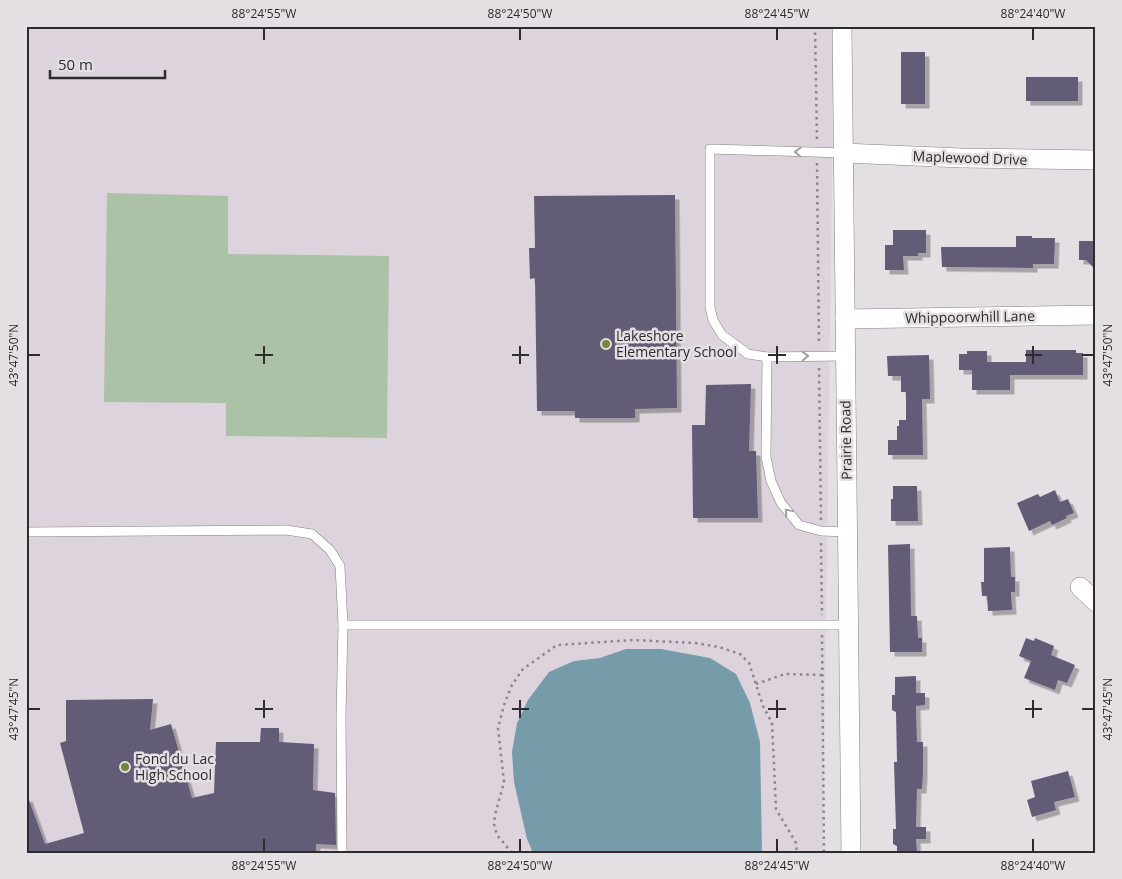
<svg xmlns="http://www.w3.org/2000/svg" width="1122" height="879" font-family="'Open Sans',sans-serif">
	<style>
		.built { fill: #ddd3dc }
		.green { fill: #acc2a7 }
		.water { fill: #769caa }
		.building { fill: #645b77; filter: url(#shadow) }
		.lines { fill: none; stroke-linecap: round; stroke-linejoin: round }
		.service-casing { stroke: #848083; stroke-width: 10 }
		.minor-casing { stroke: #848083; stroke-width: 20 }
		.path { stroke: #8a878a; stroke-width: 2.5; stroke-dasharray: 2.5 4; stroke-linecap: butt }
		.service { stroke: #fff; stroke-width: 9 }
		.minor { stroke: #fff; stroke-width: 19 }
		.oneway { stroke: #a0a0a0 }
		.ticks { fill: none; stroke: #2d2b2d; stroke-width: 2 }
		.poi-dot { fill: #748737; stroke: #e3dfe3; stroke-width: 2 }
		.labels { text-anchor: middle; stroke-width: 5; stroke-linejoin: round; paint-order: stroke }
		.street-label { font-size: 14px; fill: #2d2b2d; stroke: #e3dfe3 }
		.poi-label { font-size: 14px; fill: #2d2b2d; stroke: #e3dfe3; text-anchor: start }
		.neatline { fill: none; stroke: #2d2b2d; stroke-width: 2 }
		.ticks-label { font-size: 12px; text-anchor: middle; fill: #2d2b2d }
	</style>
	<defs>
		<filter id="shadow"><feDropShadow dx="4.5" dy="4.5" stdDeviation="0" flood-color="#0004"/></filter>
	</defs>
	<rect width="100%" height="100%" fill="#e3dfe3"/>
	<!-- built -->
	<path class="built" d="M26,26h808l-11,827h-797z"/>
	<!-- green -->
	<path class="green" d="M107,193l121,3v58l161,2 -2,182 -161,-2v-33l-122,-1z"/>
	<!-- water -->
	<path class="water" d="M626,649h35l49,9 26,16 14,29 10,39 2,111h-229l-6,-14 -13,-57 -2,-30 5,-29 11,-23 21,-28 25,-11 26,-3z"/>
	<!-- building -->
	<g class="building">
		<rect x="901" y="52" width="24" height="52"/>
		<rect x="1026" y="77" width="52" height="24"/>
		<path d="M675,195l2,213 -42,1v9h-60v-7h-38l-2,-133 -5,1 -1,-31h6l-1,-52z"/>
		<path d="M893,230h33v23h-8v3h-15l1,14h-19v-25h8z"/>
		<path d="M1016,236h16v2h23l-1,26h-21v4l-91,-1 -1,-20h75z"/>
		<path d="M1079,241h17v29l-10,-10h-7z"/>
		<path d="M1026,350h50v3h7v22h-73v15h-38v-20h-13v-16h8v-3h20v11h39z"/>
		<path d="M929,355l1,44h-8l1,56h-35v-15h9v-14h2v-6h7v-28h-5v-16h-13l-1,-20z"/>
		<path d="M751,384l-2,67h7l2,67h-65l-1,-93h13l1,-40z"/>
		<path d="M893,486h24l1,35h-27v-22h2z"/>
		<path d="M1055,490l5,12 8,-3 6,14 -8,3 1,2 -15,7 -2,-4 -21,10 -12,-28 21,-9 2,3z"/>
		<path d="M910,544l1,72h6l1,22h4v14h-32l-2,-107z"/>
		<path d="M1010,547l1,30h4v15h-4l1,18 -24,1 -1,-15h-5l-1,-14h3v-34z"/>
		<path d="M1026,638l8,3 1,-3 19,8 -3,9 24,10 -8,18 -9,-3 -3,10 -31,-12 7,-17 -12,-5z"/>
		<path d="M916,676v17h9v12l-9,1 1,36h6v30l-1,17h-5l-1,38h10v12h-10l1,14h-20v-7l-4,-2v-15h3l-2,-67h3l-1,-50 -4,-2v-15h3v-18z"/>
		<path d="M153,699l-3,31 21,-6 21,74 22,-5 2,-51h44l1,-14h18v14l35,2 -1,46 22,3 1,52 -20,-1v9h-290v-56h2l17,47 39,-11 -24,-90 6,-2v-41z"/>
		<path d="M1068,771l7,26 -21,5 2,8 -24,7 -5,-17 8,-3 -4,-16z"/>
	</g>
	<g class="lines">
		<!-- service casing -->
		<g class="service-casing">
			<g id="service">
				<path d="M845,356l-78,1 -1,100 5,24 10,22 18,22 22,6 26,1"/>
				<path d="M767,357l-19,-3 -26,-19 -9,-15 -3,-13v-158l133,4"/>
				<path d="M26,532l260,-2 26,4 18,16 10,16 3,59 -2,91 1,137"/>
				<path d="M343,625h506"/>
			</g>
		</g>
		<!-- minor casing -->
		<g class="minor-casing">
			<g id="minor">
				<path d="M842,26l9,827"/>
				<path d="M843,153l119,5 134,2"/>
				<path d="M845,319l251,-4"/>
				<path d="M1080,587l16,15"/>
			</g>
		</g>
		<!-- path -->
		<g class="path">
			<path d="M815,26l2,114"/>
			<path d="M817,163l2,182"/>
			<path d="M819,368l2,152"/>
			<path d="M821,543l1,72"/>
			<path d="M822,635l2,218"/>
			<path d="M756,684l29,-10 38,1"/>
			<path d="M512,853l-15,-18 -3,-11 1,-9 9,-33 -6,-54 6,-23 8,-20 11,-16 34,-24 77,-5 61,3 24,4 21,7 9,9 14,43 9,17 4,86 20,34 1,10"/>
		</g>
		<!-- service -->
		<use href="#service" class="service"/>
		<!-- minor -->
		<use href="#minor" class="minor"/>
	</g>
	<!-- one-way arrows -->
	<defs><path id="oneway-chevron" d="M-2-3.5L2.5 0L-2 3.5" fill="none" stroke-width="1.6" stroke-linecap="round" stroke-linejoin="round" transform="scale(1.25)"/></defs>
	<g class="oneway">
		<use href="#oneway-chevron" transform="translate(798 152) rotate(-178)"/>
		<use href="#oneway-chevron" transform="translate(805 356) rotate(-2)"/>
		<use href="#oneway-chevron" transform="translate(788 512) rotate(-130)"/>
	</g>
	<!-- ticks -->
	<path class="ticks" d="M264,28v12M520,28v12M777,28v12M1033,28v12M264,346v18M520,346v18M777,346v18M1033,346v18M28,355h12M255,355h18M512,355h17M768,355h18M1025,355h17M1082,355h12M264,700v18M520,700v18M777,700v18M1033,700v18M28,709h12M255,709h18M512,709h17M768,709h18M1025,709h17M1082,709h12M264,839v13M520,839v13M777,839v13M1033,839v13"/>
	<!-- markers -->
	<g class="poi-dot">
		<circle cx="606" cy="344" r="5"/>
		<circle cx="125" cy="767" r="5"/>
	</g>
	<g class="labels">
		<!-- street labels -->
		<g class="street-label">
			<text transform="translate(970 158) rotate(2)" y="5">Maplewood Drive</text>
			<text transform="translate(970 317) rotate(-1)" y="5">Whippoorwhill Lane</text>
			<text transform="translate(846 440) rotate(-91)" y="5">Prairie Road</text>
		</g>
		<!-- poi labels -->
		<g class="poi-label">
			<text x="616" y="341">Lakeshore<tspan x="616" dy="16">Elementary School</tspan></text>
			<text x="135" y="764">Fond du Lac<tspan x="135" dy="16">High School</tspan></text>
		</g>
	</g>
	<!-- border -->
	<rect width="1122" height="879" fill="none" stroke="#e3dfe3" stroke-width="55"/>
	<!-- scale -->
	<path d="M50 70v8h115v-8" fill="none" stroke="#2d2b2d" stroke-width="2.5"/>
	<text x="58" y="70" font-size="15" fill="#2d2b2d" stroke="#e3dfe3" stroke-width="4" paint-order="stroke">50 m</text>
	<rect x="28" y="28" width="1066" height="824" class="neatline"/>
	<g class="ticks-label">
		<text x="264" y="18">88°24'55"W</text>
		<text x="520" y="18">88°24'50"W</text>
		<text x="777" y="18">88°24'45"W</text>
		<text x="1033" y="18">88°24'40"W</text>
		<text transform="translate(14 355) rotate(-90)" y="4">43°47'50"N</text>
		<text transform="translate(1108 355) rotate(-90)" y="4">43°47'50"N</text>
		<text transform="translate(14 709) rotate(-90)" y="4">43°47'45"N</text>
		<text transform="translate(1108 709) rotate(-90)" y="4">43°47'45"N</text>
		<text x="264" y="870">88°24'55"W</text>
		<text x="520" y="870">88°24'50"W</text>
		<text x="777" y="870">88°24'45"W</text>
		<text x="1033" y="870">88°24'40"W</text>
	</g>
</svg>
